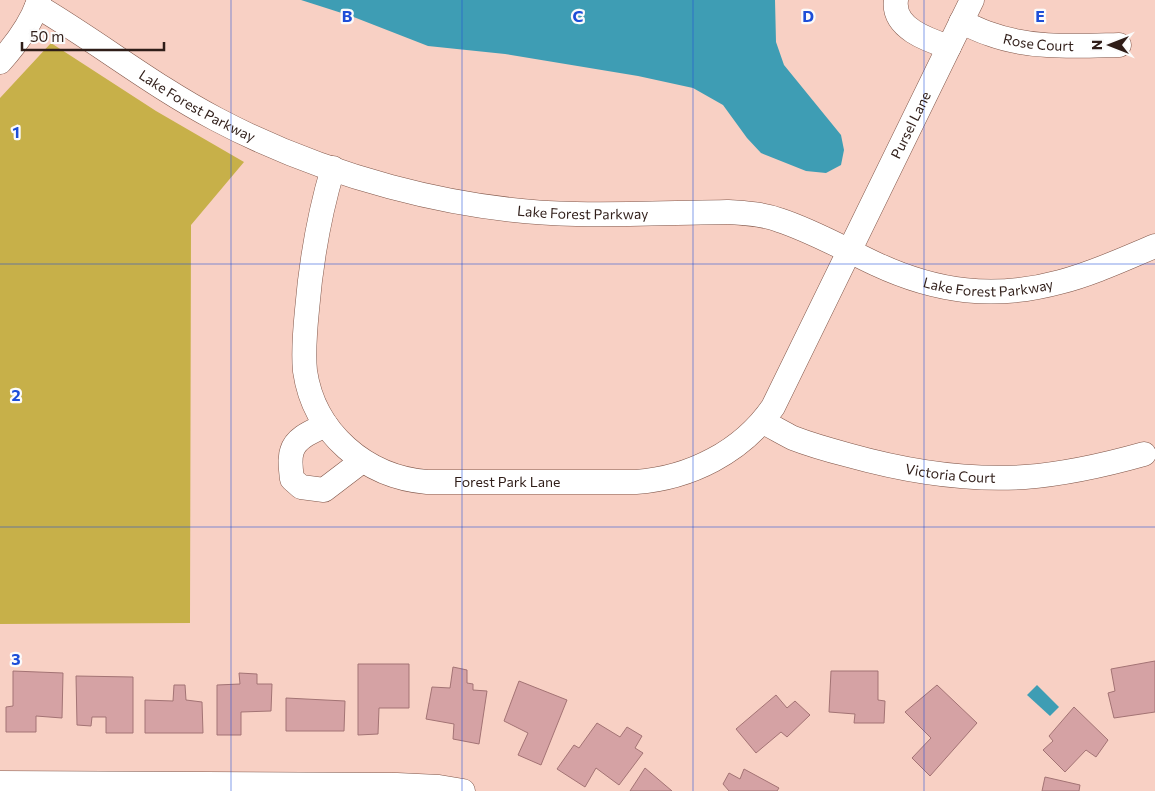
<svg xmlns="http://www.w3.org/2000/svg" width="1155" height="791" font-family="Commissioner,sans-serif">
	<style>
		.green { fill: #c7b049 }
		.water { fill: #3e9db4 }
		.building { fill: #d5a2a4; stroke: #a37374 }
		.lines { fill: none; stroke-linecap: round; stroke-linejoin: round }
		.minor-casing { stroke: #805649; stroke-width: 25 }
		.minor { stroke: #fff; stroke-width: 24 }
		.grid { fill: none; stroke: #1d4ed8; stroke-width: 1; stroke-opacity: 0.55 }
		.labels { text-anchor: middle; stroke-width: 4.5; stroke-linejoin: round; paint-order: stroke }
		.street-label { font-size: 14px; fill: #2f1d18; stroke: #fbfbfb }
		.grid-label { font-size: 16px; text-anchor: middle; font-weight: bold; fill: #1d4ed8; stroke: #fbfbfb; stroke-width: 4.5; stroke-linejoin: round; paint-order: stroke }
	</style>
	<rect width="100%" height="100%" fill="#f8d0c4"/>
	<!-- green -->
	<path class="green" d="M51,43l105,68 88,51 -53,63 -1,398 -190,1v-526z"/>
	<!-- water -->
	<g class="water">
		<path d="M301,0h474l1,42 8,23 57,70 3,15 -3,15 -15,8 -20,-2 -45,-18 -14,-15 -24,-33 -30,-17 -55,-12 -133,-22 -77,-8 -77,-30z"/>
		<path d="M1037,685l22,22 -9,9 -23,-21z"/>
	</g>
	<!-- building -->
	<g class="building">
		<path d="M1155,661v51l-41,6 -6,-25 7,-2 -4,-22z"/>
		<path d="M358,664h51v44h-30l-1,26 -20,1z"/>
		<path d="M453,667l14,3v13l6,1v6l14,1 -8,53 -26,-5 1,-15 -28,-5 6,-32 18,1z"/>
		<path d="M13,671l50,2 -1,45 -26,-2v16h-30v-25l7,-1z"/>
		<path d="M831,671h47v29l7,1 -1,22h-30l1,-9 -26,-2z"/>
		<path d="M239,673l18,1v10h15l-1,27 -30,1v23h-24v-50l23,-1z"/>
		<path d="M76,676l57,1v56h-27v-16h-14l-1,9 -14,-1z"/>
		<path d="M519,681l48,19 -26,65 -23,-10 10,-22 -24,-12z"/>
		<path d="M174,685h11l1,15 16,2 1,31h-58v-33l28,1z"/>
		<path d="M937,685l40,38 -47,53 -18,-18 19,-20 -26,-26z"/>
		<path d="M776,695l11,13 8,-7 15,14 -23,22 -6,-5 -25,21 -20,-24z"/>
		<path d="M286,698l59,3 -1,30h-58z"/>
		<path d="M1074,707l34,33 -12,17 -10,-7 -21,22 -22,-22 10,-9 -4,-5z"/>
		<path d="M597,723l23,14 7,-10 15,9 -7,12 8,5 -24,32 -23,-17 -11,19 -28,-18 17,-24 5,3z"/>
		<path d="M645,768l27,23h-42z"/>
		<path d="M744,769l35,19 -2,3h-48l-6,-7 6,-11 11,6z"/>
		<path d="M1045,777l35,8 -1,6h-37z"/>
	</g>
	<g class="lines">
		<!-- minor casing -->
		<g class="minor-casing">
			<g id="minor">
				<path d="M896,0c-4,28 32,40 53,47"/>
				<path id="s1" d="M37,6c61,36 116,80 179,113 106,56 239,93 360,95 50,1 101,-1 151,-2 17,1 36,2 52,8 34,11 65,29 97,44 60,28 118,36 184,18 32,-8 64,-23 95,-36"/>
				<path id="s2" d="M961,22c10,4 19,9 29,12 41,15 86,12 129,11"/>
				<path d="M0,62c16,-18 32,-39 39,-62"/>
				<path id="s3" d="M333,168c-14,47 -22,94 -26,142 -2,20 -4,41 -2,61 9,62 61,106 122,111h209c54,-4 106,-30 137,-75l199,-407"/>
				<path id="s4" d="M763,422c10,5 20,11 30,16 18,7 36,12 55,17 57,16 117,26 177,22 40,-3 80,-12 119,-23"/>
				<path d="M326,425c-12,6 -30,12 -34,26 -3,8 -1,20 0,28l9,8 23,3 38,-29"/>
				<path d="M0,783l397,2 42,2 24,4"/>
			</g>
		</g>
		<!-- minor -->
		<use href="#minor" class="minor"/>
	</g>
	<!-- grid -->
	<path class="grid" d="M231,0v791M462,0v791M693,0v791M924,0v791M0,264h1155M0,527h1155"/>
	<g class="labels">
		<!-- street labels -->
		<g class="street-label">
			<text dy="5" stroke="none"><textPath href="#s2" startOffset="81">Rose Court</textPath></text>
			<text dy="5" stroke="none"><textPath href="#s1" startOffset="189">Lake Forest Parkway</textPath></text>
			<text dy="5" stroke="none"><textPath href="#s3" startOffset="1068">Pursel Lane</textPath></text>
			<text dy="5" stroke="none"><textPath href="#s1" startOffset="594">Lake Forest Parkway</textPath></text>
			<text dy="5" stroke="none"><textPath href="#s1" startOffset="1014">Lake Forest Parkway</textPath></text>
			<text dy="5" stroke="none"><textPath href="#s4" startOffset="196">Victoria Court</textPath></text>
			<text dy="5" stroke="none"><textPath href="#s3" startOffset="464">Forest Park Lane</textPath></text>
		</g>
	</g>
	<g class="grid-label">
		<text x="347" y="22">B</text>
		<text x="578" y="22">C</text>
		<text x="808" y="22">D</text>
		<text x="1040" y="22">E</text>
		<text x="16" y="138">1</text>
		<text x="16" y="401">2</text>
		<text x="16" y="665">3</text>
	</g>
	<!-- north arrow -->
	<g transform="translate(1110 45) rotate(270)" stroke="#fbfbfb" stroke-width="4" paint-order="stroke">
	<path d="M0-4L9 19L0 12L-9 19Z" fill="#2f1d18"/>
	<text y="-8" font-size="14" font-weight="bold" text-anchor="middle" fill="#2f1d18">N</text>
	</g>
	<!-- scale -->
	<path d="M22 42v8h142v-8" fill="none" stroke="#2f1d18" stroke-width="2.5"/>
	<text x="30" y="42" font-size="15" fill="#2f1d18" stroke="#fbfbfb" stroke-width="4" paint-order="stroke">50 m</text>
</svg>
